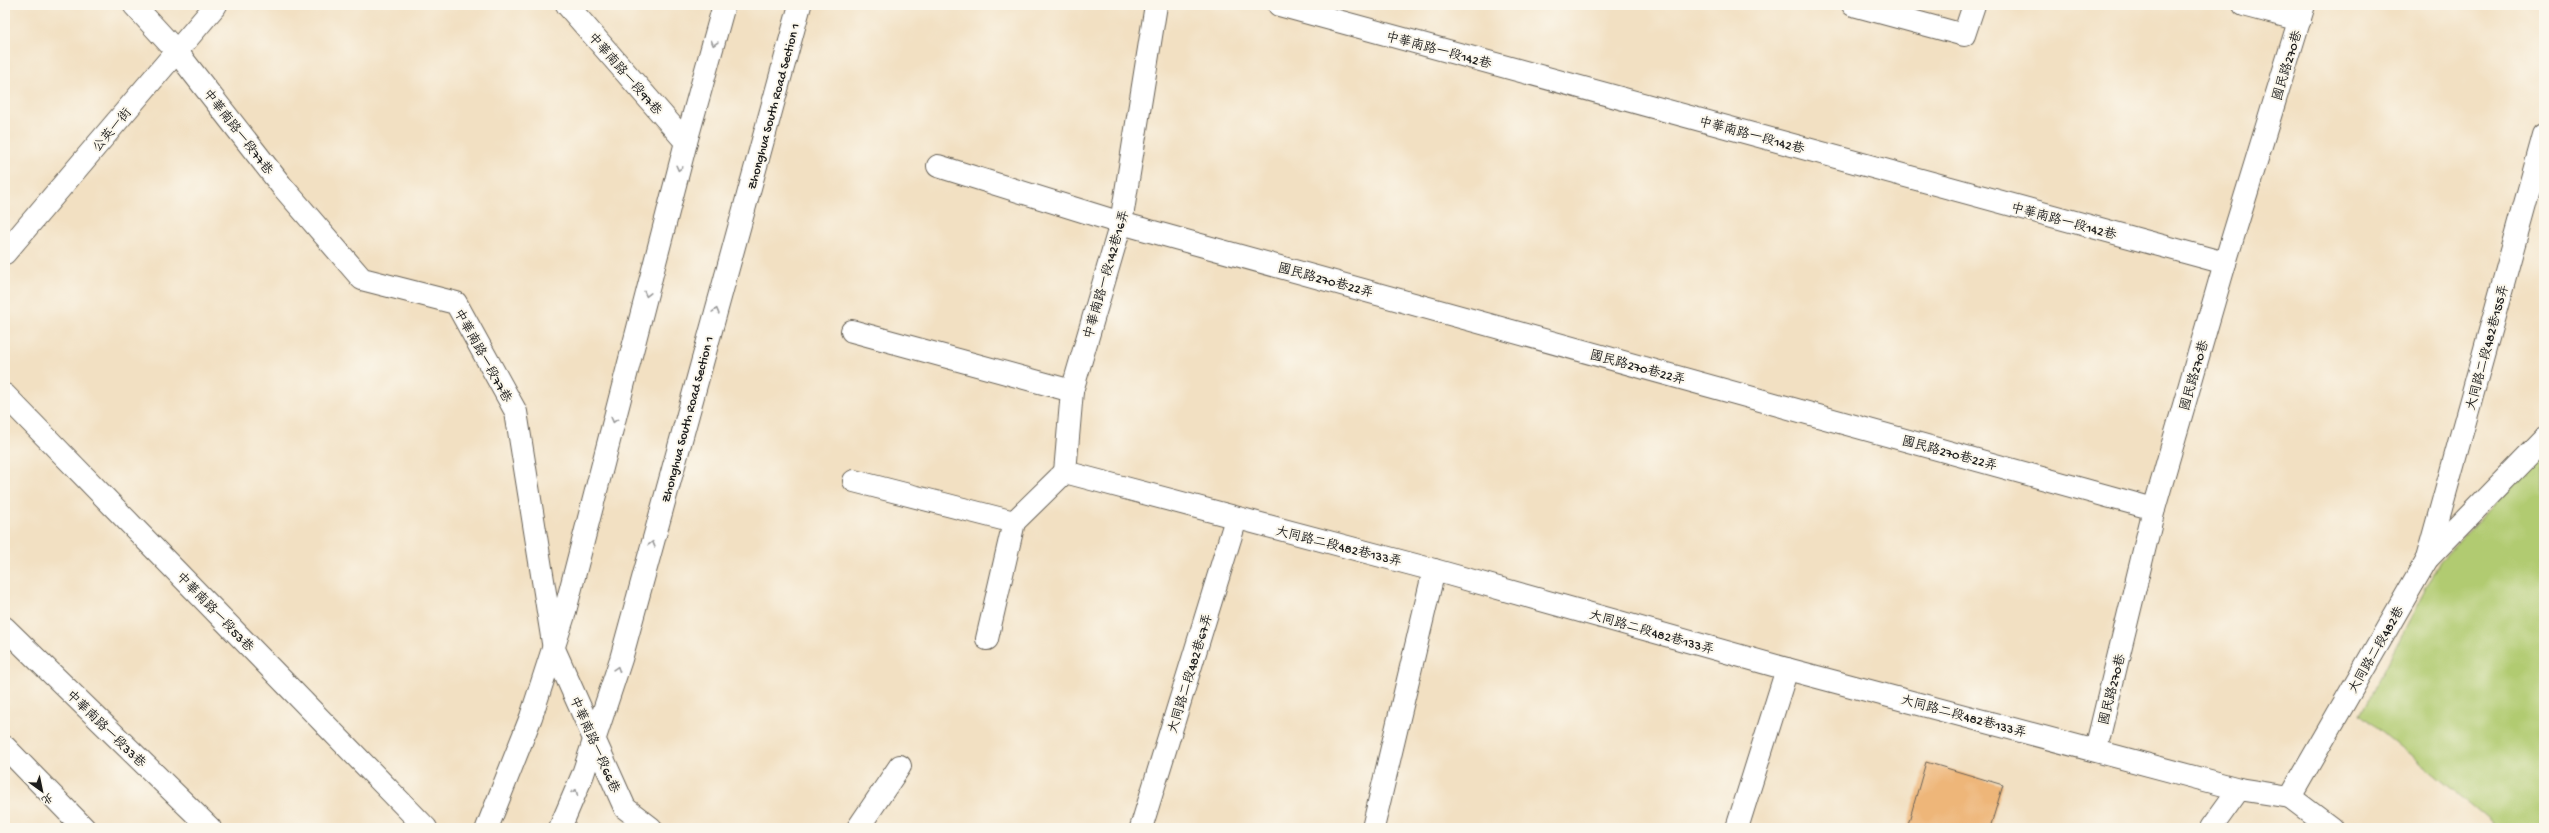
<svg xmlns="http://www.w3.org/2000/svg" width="2549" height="833" font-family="'Gochi Hand','LXGW WenKai TC',sans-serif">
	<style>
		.green { fill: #b1cb71; stroke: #667446 }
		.building { fill: #eeb679 }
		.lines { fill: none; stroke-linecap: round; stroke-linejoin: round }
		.lane-casing { stroke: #676156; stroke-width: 24 }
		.street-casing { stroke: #676156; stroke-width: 24 }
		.secondary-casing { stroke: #676156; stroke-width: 24 }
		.lane { stroke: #fff; stroke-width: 22 }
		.street { stroke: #fff; stroke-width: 22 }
		.secondary { stroke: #fff; stroke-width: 22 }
		.oneway { stroke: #999 }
		.labels { text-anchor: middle; stroke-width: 4; stroke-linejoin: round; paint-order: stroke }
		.street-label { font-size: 13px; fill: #1c1c1c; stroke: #fbf7ec }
	</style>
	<rect width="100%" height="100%" fill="#fbf7ec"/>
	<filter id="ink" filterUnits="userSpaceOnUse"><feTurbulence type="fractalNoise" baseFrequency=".025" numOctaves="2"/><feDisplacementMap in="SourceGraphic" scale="8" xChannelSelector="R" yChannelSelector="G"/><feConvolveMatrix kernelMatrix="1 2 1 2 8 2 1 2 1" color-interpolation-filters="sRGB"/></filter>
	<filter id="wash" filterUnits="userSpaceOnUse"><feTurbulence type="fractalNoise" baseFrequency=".012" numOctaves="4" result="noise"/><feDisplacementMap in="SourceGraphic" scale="16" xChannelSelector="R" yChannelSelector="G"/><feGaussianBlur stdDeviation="0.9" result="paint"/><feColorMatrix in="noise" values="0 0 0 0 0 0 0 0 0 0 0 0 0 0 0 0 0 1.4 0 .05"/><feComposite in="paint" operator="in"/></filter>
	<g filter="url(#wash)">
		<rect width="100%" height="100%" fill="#f2e0c2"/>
		<!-- green -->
		<path class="green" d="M2544,453v375h-55l3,-6 -131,-108 79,-153z"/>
		<g id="blocks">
			<!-- building -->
			<path class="building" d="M1926,762l77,23 -13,43h-83z"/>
		</g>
	</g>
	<g filter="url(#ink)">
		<use href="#blocks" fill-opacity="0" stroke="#676156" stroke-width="1"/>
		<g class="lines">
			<!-- lane casing -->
			<g class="lane-casing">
				<g id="lane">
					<path d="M134,5l43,47 104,133 81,94 94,24 60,109 38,237 71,159 26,20"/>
					<path d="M567,5l119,137"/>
					<path d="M1279,5l946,258"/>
					<path d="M1853,5l111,30 10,-30"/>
					<path d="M2244,5l56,15"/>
					<path d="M938,166l183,57 1033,286"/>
					<path d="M852,331l220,60"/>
					<path d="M1065,472l369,98 353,99 452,120"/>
					<path d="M1065,472l7,-81 49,-168 35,-218"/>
					<path d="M854,481l160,41 51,-50"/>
					<path d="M2427,559l117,-424"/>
					<path d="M987,639l27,-117"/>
					<path d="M2096,749l58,-240 71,-246 79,-258"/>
					<path d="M2290,797l41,31"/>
					<path d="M858,828l42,-62"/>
					<path d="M1141,828l95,-309"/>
					<path d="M1373,828l61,-258"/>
					<path d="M1737,828l50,-159"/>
				</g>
			</g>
			<!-- street casing -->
			<g class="street-casing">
				<g id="street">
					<path d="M5,253l211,-248"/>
					<path d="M5,395l421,433"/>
					<path d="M5,628l205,200"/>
					<path d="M5,747l79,81"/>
					<path d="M2211,828l28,-39 51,8 137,-238 117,-120"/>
				</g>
			</g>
			<!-- secondary casing -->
			<g class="secondary-casing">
				<g id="secondary">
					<path d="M487,828l44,-111 33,-102 122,-473 38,-137"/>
					<path d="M560,828l23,-54 38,-115 179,-654"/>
				</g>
			</g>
			<!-- lane -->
			<use href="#lane" class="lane"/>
			<!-- street -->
			<use href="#street" class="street"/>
			<!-- secondary -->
			<use href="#secondary" class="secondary"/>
		</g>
		<!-- one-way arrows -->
		<defs><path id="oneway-chevron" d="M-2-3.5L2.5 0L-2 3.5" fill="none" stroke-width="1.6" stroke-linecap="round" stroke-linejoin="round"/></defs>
		<g class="oneway">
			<use href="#oneway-chevron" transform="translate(714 43) rotate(106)"/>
			<use href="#oneway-chevron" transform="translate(679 168) rotate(104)"/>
			<use href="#oneway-chevron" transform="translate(647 294) rotate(104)"/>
			<use href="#oneway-chevron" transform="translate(716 311) rotate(-75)"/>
			<use href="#oneway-chevron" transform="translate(614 420) rotate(104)"/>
			<use href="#oneway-chevron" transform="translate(652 544) rotate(-75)"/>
			<use href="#oneway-chevron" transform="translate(617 669) rotate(-72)"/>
			<use href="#oneway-chevron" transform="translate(575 792) rotate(-67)"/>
		</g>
	</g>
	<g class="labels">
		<!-- street labels -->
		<g class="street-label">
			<text transform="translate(1439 49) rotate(15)" y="5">中華南路一段142巷</text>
			<text transform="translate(2286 65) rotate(-73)" y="5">國民路270巷</text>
			<text transform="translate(626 73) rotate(49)" y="5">中華南路一段97巷</text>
			<text transform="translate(772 106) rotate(-75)" y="5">Zhonghua South Road Section 1</text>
			<text transform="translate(111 129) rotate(-50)" y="5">公英一街</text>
			<text transform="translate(239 131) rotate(52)" y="5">中華南路一段77巷</text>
			<text transform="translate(1752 134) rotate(15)" y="5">中華南路一段142巷</text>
			<text transform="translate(2064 220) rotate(15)" y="5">中華南路一段142巷</text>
			<text transform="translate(1105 274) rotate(-74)" y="5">中華南路一段142巷16弄</text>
			<text transform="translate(1326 279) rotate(15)" y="5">國民路270巷22弄</text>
			<text transform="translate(2486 347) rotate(-75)" y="5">大同路二段482巷155弄</text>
			<text transform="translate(484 355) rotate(61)" y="5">中華南路一段77巷</text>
			<text transform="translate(1638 366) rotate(15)" y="5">國民路270巷22弄</text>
			<text transform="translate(2193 375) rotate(-74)" y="5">國民路270巷</text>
			<text transform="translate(686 419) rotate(-75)" y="5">Zhonghua South Road Section 1</text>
			<text transform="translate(1950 452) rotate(15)" y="5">國民路270巷22弄</text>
			<text transform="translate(1339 545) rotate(14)" y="5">大同路二段482巷133弄</text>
			<text transform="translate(216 611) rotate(46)" y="5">中華南路一段53巷</text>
			<text transform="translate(1652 631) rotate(16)" y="5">大同路二段482巷133弄</text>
			<text transform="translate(2375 649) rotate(-60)" y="5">大同路二段482巷</text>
			<text transform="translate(1189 673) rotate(-73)" y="5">大同路二段482巷67弄</text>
			<text transform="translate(2111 689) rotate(-76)" y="5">國民路270巷</text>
			<text transform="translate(1964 715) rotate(15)" y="5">大同路二段482巷133弄</text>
			<text transform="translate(107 728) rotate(44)" y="5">中華南路一段33巷</text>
			<text transform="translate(596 744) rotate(66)" y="5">中華南路一段66巷</text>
		</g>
	</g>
	<!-- margin -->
	<rect width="2549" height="833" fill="none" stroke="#fbf7ec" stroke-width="20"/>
	<!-- north arrow -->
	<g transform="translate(42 791) rotate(147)" stroke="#fbf7ec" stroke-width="3" paint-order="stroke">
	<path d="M0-3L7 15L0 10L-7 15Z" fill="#1c1c1c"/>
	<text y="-6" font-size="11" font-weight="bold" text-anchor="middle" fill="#1c1c1c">北</text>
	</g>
</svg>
